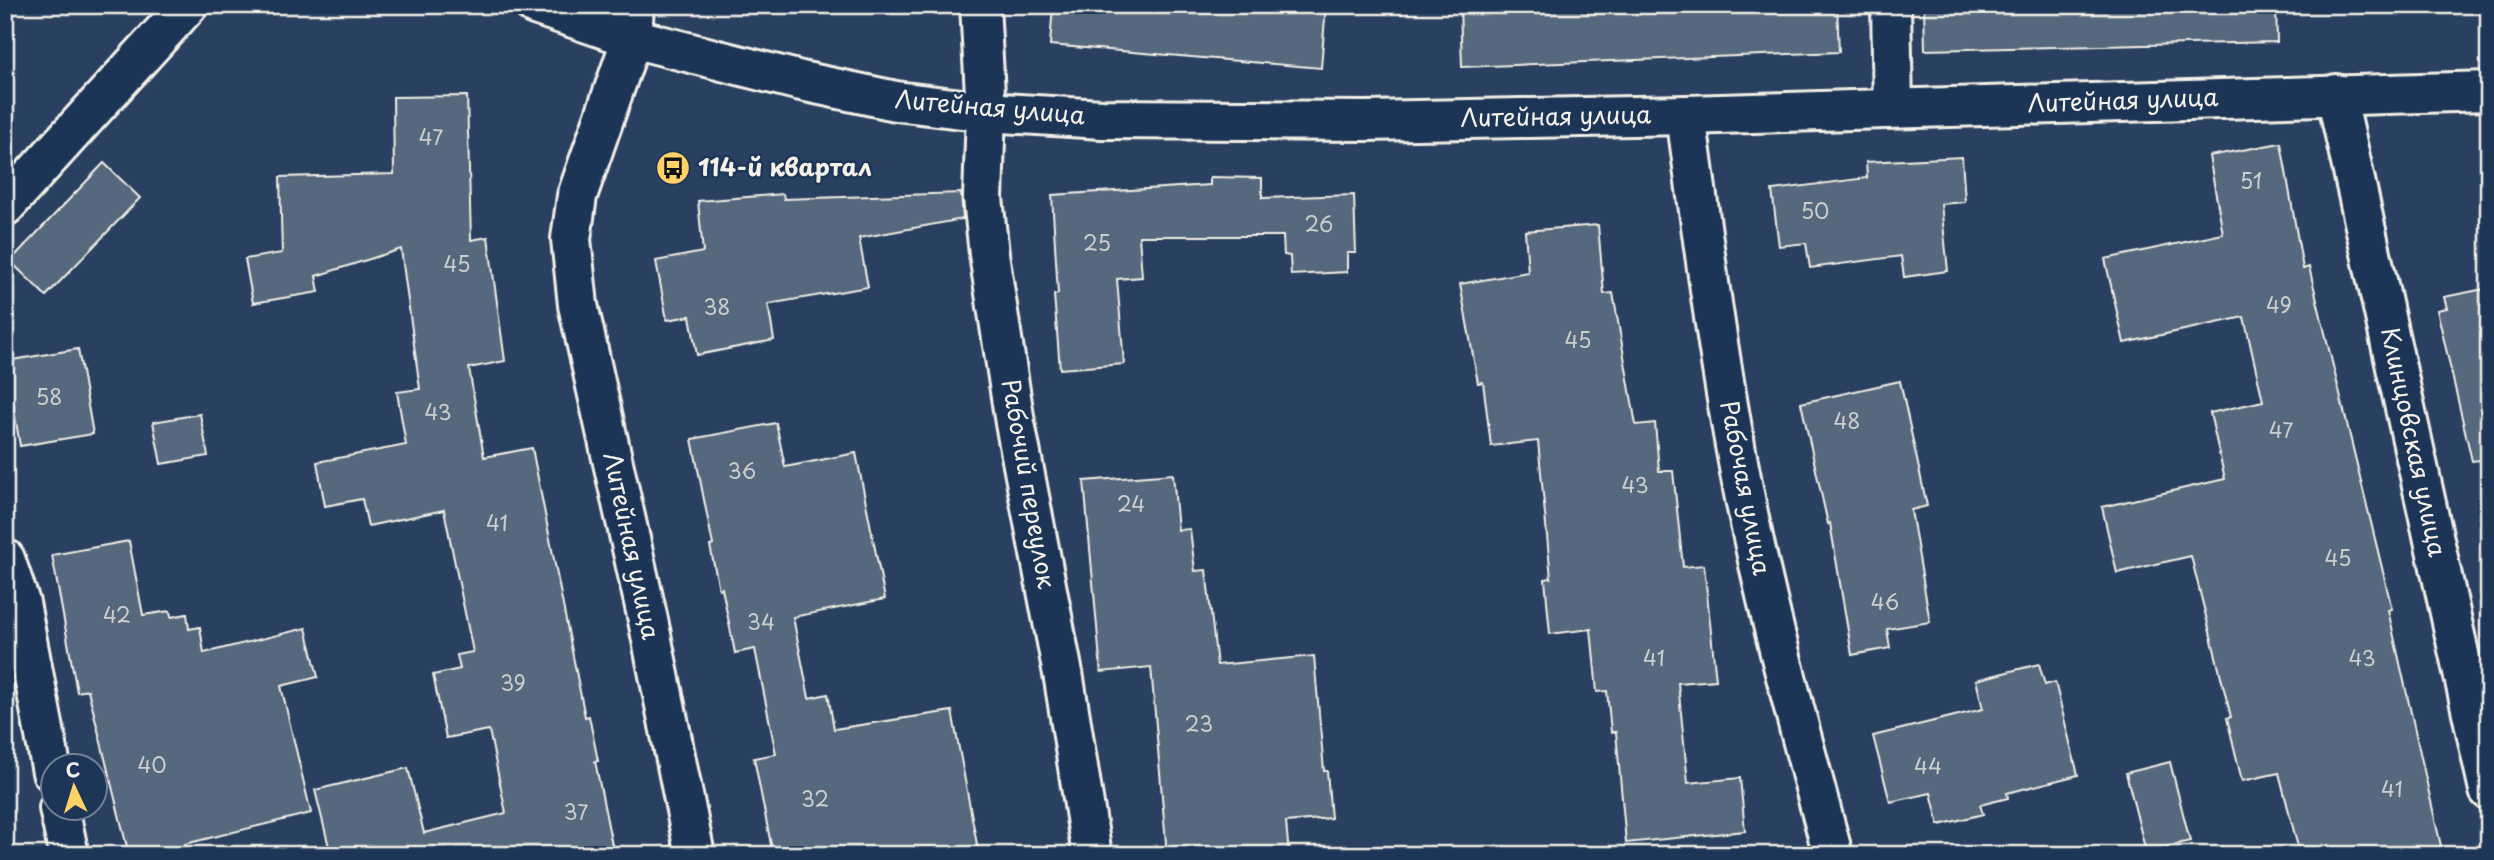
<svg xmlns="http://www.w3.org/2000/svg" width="2494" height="860" font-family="'Playpen Sans',sans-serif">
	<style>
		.building { fill: #56677d; stroke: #f4f1e8; stroke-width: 2 }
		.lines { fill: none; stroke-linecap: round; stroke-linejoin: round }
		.minor-casing { stroke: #f4f1e8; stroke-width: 44 }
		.minor { stroke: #1d3557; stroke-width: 38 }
		.labels { text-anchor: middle; stroke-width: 5; stroke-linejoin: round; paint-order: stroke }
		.number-label { font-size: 21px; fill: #cccecd }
		.street-label { font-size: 24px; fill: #f4f1e8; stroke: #1d3557 }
		.poi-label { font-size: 24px; font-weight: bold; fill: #f4f1e8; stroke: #1d3557; text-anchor: start }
	</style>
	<rect width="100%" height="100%" fill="#2a4060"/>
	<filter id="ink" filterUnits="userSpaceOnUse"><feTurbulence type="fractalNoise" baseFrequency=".0143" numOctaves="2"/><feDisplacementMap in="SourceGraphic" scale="14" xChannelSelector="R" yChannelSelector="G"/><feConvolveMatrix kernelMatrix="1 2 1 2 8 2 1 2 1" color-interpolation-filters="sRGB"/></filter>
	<g filter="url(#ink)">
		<!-- building -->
		<g class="building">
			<path d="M1053,5h273l-5,63 -271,-23z"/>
			<path d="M1460,5h377l2,47 -377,15z"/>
			<path d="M1924,5h352l1,37 -352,8z"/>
			<path d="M467,96l4,144 17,-3 17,124 -36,7 15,89 48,-9 53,269 4,-1 9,45h-3l19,94h-283l-16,-65 93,-22 16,65 82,-20 -17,-83 -43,8 -13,-63 27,-6 -3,-14 16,-3 -29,-142 -76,16 -6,-27 -37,7 -8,-44 89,-17 -9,-53 23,-3 -19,-140 -85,27 3,16 -66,11 -8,-44 37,-6 -2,-76 114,-3 -1,-77z"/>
			<path d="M2281,143l22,126 6,-2 83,342 -4,1 55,245h-143l-21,-82 -37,8 -15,-63 4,-1 -40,-161 -74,17 -15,-66 123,-28 -15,-66 53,-12 -19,-84 -120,26 -19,-84 118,-25 -14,-78z"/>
			<path d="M1962,157l3,45 -24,2 7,67 -44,6 -3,-21 -91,12 -4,-25 -27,3 -7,-56 95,-12 -1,-16z"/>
			<path d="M104,163l36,35 -94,98 -36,-35z"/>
			<path d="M1210,177l52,1v20l92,-3 2,58h-9v19l-56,3 -1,-19 -6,-1 -1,-19h-144l3,41 -25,2 7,85 -64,5 -6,-74 4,-1 -6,-99 158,-10z"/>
			<path d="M961,193l2,26 -104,19 9,49 -100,17 6,36 -77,15 -7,-39 -23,4 -11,-59 47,-9 -5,-51 85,-7 1,5z"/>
			<path d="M1598,225l6,69 9,-1 23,132 19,-2 4,48h14l10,96 21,-2 12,115 -38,3 10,100 52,-5 5,53 -119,12 -10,-111h-5l-4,-41 -10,1 -6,-63 -41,5 -5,-55 6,-1 -13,-137 -47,5 -8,-64 -5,1 -18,-99 68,-12 -3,-41z"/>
			<path d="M2489,288v171l-17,2 -35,-151 10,-2 -3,-11z"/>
			<path d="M78,349l15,85 -73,12 -14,-85z"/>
			<path d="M1900,381l27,125 -16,4 19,112 -43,7 3,19 -38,7 -22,-132 -2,1 -27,-121z"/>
			<path d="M200,414l8,42 -47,8 -8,-42z"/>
			<path d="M776,423l9,44 71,-14 29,146 -92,18 16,81 19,-4 6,35 118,-18 27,144h-206l-19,-97 22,-4 -21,-105 -20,4 -13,-65 -3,1 -9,-43 3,-1 -21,-106z"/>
			<path d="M1173,474l5,56 12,-1 5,42 11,-1 11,95 97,-9 10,115h3l4,47 -45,4 3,33h-122l-16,-188 -50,5 -17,-191z"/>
			<path d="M129,541l14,74 27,-4 1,6 16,-3 2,15 11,-2 4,26 102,-25 12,49 -37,9 30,127 -126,31 3,11h-59l-41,-165 -11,2 -25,-137z"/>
			<path d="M2039,664l6,21 10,-3 23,93 -71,18 1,5 -28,7 3,9 -44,11 -8,-32 -41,9 -17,-66 110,-27 -7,-29z"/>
			<path d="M2170,762l20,79 -44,11 -20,-79z"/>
		</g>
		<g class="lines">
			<!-- minor casing -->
			<g class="minor-casing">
				<g id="minor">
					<path d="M535,5l97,33 169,43 95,20 90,11 116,7 263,2 321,-6 803,-24"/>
					<path d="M634,5l-2,33 -55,158 -6,43 7,66 70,315 47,235"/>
					<path d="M980,5l6,107 -3,86 6,56 26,169 49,256 28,176"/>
					<path d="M1891,5l2,103"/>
					<path d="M2336,94l153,696"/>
					<path d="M1686,115c16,118 31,235 53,352 24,131 60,260 94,388"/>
					<path d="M5,206l183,-201"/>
					<path d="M5,559l15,44 32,169"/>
					<path d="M59,808l10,47"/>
				</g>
			</g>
			<!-- minor -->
			<use href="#minor" class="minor"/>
		</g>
	</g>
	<!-- icons -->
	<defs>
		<g id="bus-disc" transform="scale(1.75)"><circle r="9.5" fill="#ffd166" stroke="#1d3557"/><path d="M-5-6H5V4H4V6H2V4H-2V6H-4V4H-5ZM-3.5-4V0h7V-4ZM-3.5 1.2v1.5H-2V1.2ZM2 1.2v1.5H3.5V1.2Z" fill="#111"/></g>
	</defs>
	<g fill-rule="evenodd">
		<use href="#bus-disc" x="673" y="168"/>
	</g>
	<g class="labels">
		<!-- number labels -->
		<g class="number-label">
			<text x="431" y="145">47</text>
			<text x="2251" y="189">51</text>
			<text x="1815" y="219">50</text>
			<text x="1319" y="232">26</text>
			<text x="1097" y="251">25</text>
			<text x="457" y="272">45</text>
			<text x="2279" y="313">49</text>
			<text x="717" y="315">38</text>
			<text x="1578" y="348">45</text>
			<text x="49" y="405">58</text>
			<text x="438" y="420">43</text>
			<text x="1847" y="429">48</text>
			<text x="2281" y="438">47</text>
			<text x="742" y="479">36</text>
			<text x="1635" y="493">43</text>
			<text x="1131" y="512">24</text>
			<text x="497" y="531">41</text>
			<text x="2338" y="566">45</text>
			<text x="1885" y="610">46</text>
			<text x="117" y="623">42</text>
			<text x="761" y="630">34</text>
			<text x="1654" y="666">41</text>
			<text x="2362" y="666">43</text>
			<text x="513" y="691">39</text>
			<text x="1199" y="732">23</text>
			<text x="152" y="773">40</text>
			<text x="1928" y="774">44</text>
			<text x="2392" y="797">41</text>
			<text x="815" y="807">32</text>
			<text x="576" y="820">37</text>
		</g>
		<!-- street labels -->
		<g class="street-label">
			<text transform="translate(2123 101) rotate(-2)" y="8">Литейная улица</text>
			<text transform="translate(990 108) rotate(5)" y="8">Литейная улица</text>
			<text transform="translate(1556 117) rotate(-1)" y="8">Литейная улица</text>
			<text transform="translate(2413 442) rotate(78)" y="8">Клинцовская улица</text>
			<text transform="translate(1028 484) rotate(80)" y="8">Рабочий переулок</text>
			<text transform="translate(1745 488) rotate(79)" y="8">Рабочая улица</text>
			<text transform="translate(631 546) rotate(78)" y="8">Литейная улица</text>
		</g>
		<!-- poi labels -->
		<g class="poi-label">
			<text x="698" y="176">114-й квартал</text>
		</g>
	</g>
	<!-- margin -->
	<rect width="2494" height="860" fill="none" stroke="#1d3557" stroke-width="28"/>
	<rect x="14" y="14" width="2466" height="832" fill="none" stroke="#f4f1e8" stroke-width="2.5" filter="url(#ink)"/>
	<!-- north arrow -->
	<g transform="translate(74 787) rotate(356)"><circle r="33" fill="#1d3557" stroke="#738091" stroke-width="2"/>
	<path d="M0-5L12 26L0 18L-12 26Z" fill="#ffd166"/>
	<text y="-10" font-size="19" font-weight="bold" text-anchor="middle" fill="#f4f1e8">С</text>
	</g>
</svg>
